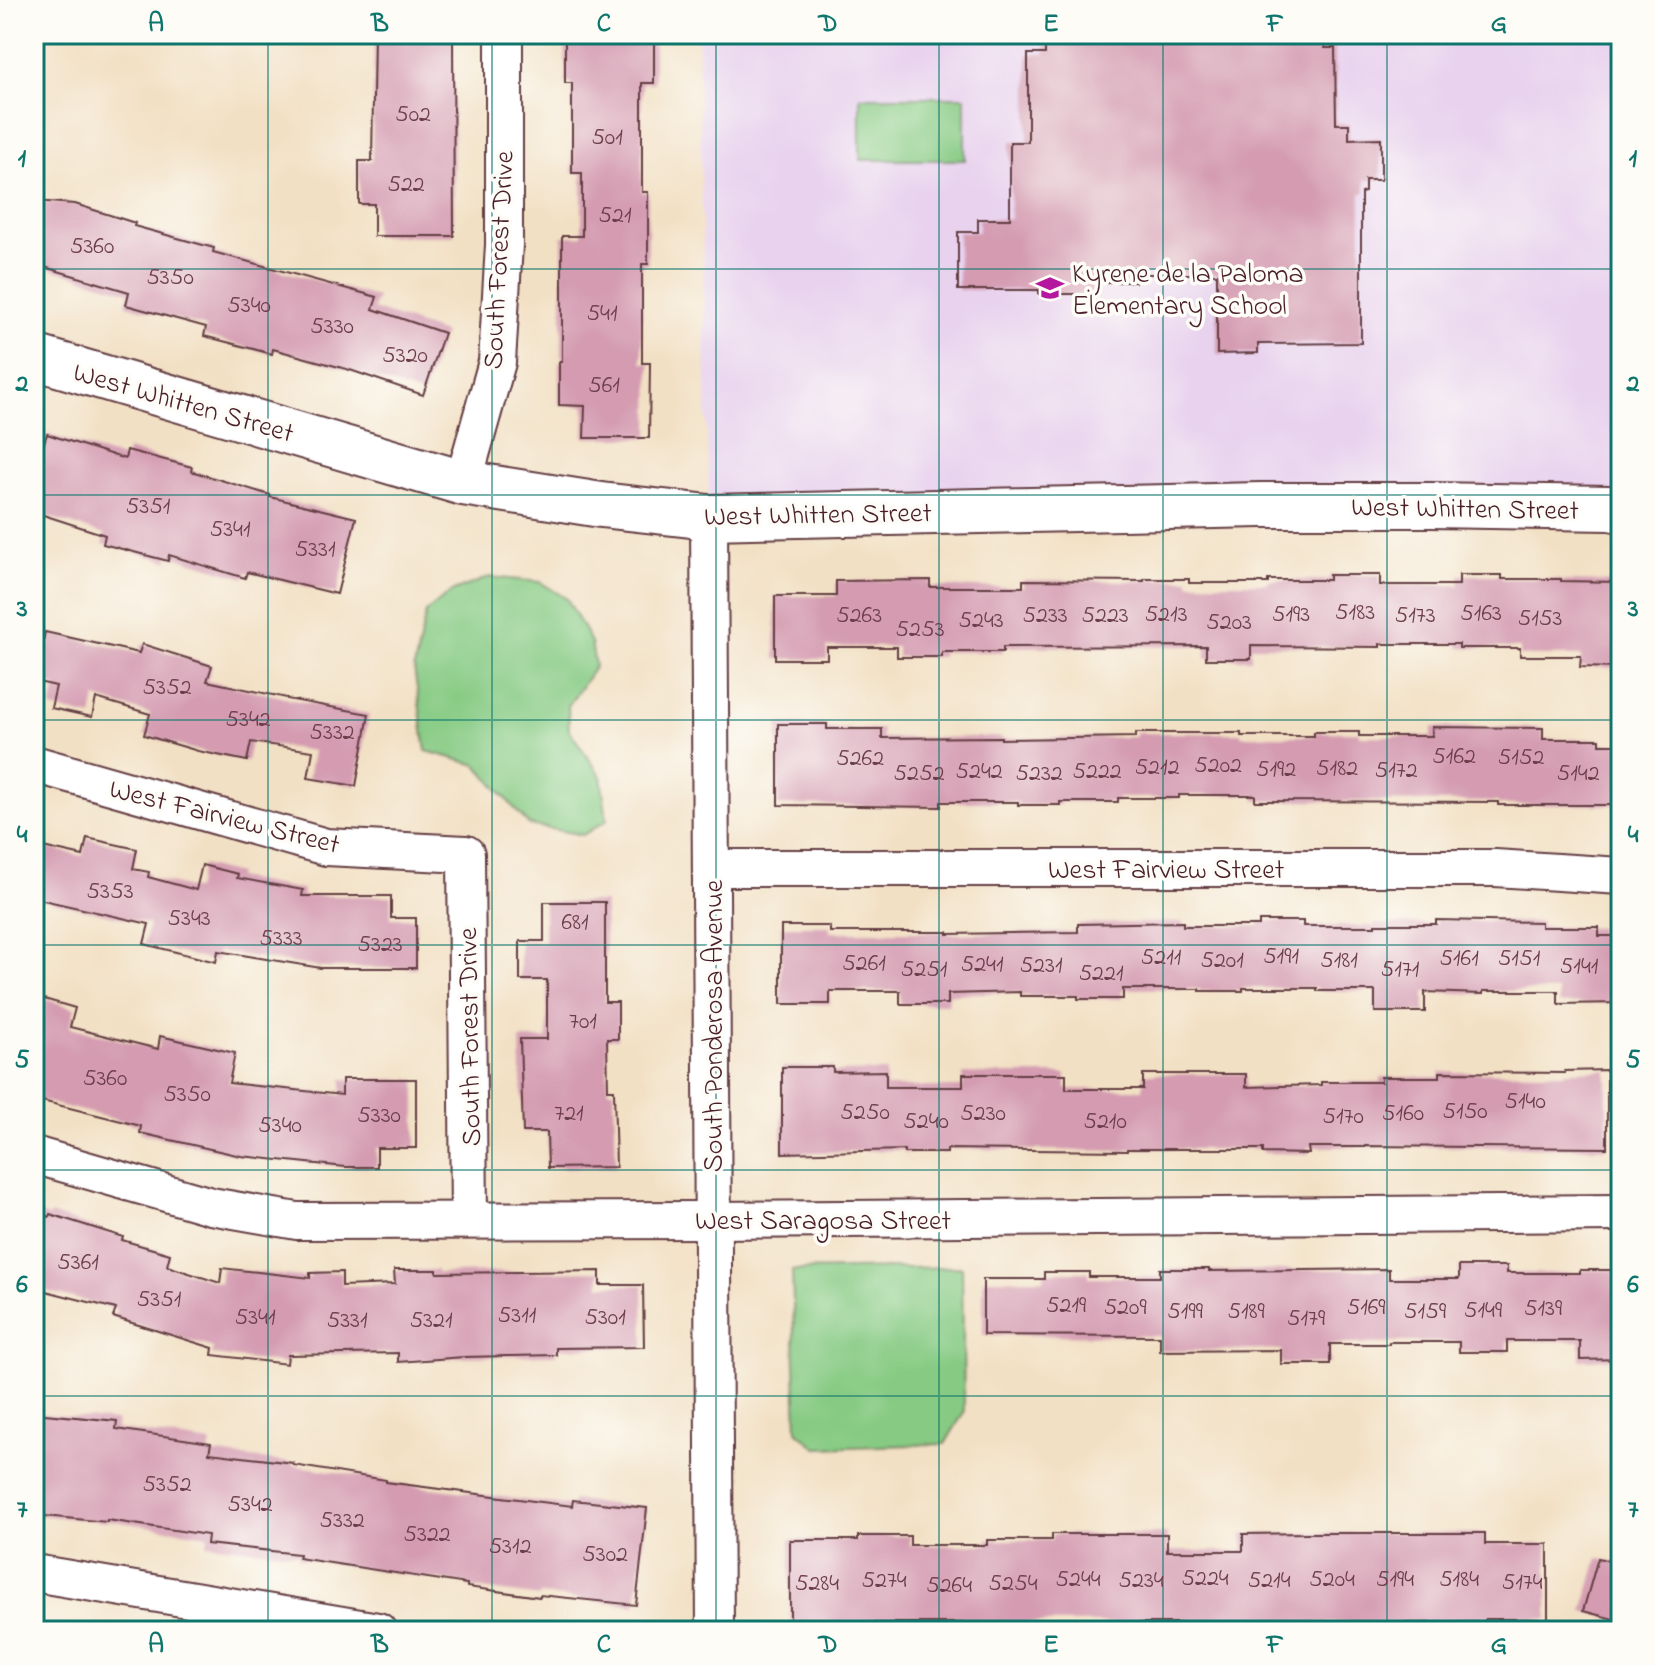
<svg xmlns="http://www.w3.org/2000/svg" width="1655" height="1665" font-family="'Indie Flower',sans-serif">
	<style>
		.built { fill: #e8d2ee }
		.green { fill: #86ca83; stroke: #687457; stroke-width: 2 }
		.building { fill: #d49bb1 }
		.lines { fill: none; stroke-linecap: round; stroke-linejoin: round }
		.minor-casing { stroke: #633c42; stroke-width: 40 }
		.tertiary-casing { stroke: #633c42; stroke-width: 48 }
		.minor { stroke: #fff; stroke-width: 36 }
		.tertiary { stroke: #fff; stroke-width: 44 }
		.grid { fill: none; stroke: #0f766e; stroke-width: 2; stroke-opacity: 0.55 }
		.labels { text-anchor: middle; stroke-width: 7; stroke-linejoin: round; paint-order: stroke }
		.number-label { font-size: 24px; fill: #6c3e4c }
		.street-label { font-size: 28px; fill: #4a1f2b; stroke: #fdfcf7 }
		.poi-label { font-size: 28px; fill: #4a1f2b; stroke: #fdfcf7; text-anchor: start }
		.neatline { fill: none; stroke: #0f766e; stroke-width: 3 }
		.grid-label { font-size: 26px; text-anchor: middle; font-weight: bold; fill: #0f766e }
	</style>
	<rect width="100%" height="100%" fill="#fdfcf7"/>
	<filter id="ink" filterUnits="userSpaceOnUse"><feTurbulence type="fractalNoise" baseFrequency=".0125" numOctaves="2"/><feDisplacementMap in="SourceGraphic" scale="16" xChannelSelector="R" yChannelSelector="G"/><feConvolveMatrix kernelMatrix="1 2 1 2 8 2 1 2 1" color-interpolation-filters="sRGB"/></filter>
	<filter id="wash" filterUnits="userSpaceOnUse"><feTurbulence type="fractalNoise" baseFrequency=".006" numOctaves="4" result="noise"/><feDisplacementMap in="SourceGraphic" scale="32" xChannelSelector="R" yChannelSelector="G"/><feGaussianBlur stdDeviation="1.8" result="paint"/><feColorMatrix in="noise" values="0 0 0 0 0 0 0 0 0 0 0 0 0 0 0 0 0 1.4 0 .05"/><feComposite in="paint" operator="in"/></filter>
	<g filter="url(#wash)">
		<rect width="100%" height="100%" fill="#f2e0c4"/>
		<!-- built -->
		<path class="built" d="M698,34h923v476l-912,7z"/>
		<!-- green -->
		<g class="green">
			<rect x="860" y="97" width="105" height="63"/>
			<path d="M490,577l50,5 27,17 24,43 4,24 -27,40 1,24 32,46 6,44 -24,15 -54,-10 -52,-60 -51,-14 -12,-83 12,-56 25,-20z"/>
			<path d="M962,1267l2,145 -19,32 -128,4 -20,-17 -5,-161z"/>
		</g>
		<g id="blocks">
			<!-- building -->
			<g class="building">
				<path d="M374,34h79l1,202h-80v-32h-15v-43h13z"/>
				<path d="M565,34h89v49h-12v109h6v72h-6v99h8l-1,75h-65l1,-32 -26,-1v-43h3v-126h20v-63h-10v-90h-7z"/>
				<path d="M1045,34h280v14h10l1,76h13v15l32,-1v42h-16v12l-4,1v150l-103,1v9l-41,1v-80h-82v8h-37v12h-59v-4h-81v-58h20v-13h32v-77h18v-88h17z"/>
				<path d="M34,201l41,3 60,19 -1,3 80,22 -1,4 164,45 -4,12 71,24 -21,62 -73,-25 -77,-21 -1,5 -68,-18 2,-9 -80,-22 3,-13 -95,-28z"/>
				<path d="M47,434l78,25 2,-9 65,17 -1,4 79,24v2l86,21 -19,76 -90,-22 -2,6 -76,-23 -1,6 -65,-17 2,-9 -71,-23v-39z"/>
				<path d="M1329,575h51v10h79v-10h43v4h59v2l60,1v86l-41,-1 1,-11h-61v-8h-61v-4h-79v3l-129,-1v13h-45v-13l-203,1v5h-61v5h-45v-10h-70v12h-52v-63h61v-15l94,-1v7h93v-7l121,1v-2h45v4h79v-3h61z"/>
				<path d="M45,632l94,21 3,-9 70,22 -5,15 80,17v1l82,15 -13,72 -48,-8 5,-27 -62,-9 -4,19 -49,-10 -54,-16 6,-21 -54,-16 -4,19 -41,-9 5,-22 -22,-5z"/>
				<path d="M778,724h49v5h55v9l119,-1v2l135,-2v-4h105v3h73v-4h45v4h73v-9l111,1v11h57v5h21v61h-123v-3l-243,-1v-6h-76v3h-61v4h-58v3h-42v-3h-77v5l-163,-2z"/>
				<path d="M87,838l50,11 -4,20 16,3 -1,5 48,13 6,-25 36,9 -1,4 66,12 -1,6h89v22h25v50h-95l-103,-17 -2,11 -72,-18 5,-20 -115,-26v-53l49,11z"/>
				<path d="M544,902h61v100h13v37h-11l1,51h6l2,77 -68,1 -1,-36h-24l-3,-93h27v-59h-27v-39h24z"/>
				<path d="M1436,920l105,2v5h58v9h22v67l-63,1v-13h-75v3l-58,-2v20h-50v-21h-58v-3h-74v3h-43v-2h-77v10h-45v-3h-58v-4l-72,2v10h-48v-13h-70v13h-49v-78h49v6h118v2l130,-2v-8l105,-2v4h76v-5h44v5h72v-2h61z"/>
				<path d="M34,996l41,12 -5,19 88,22 2,-13 75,17 -6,30 113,12v-16h74v69h-39v19h-31l-105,-11 -101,-23 1,-7 -107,-27z"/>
				<path d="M782,1067h51v5l53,-1v16h77v-13h103v15h77v-15h103v13l75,-2v-3h60v-5h59v-5l125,1v-2l42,-1v78l-242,-2v1h-57l1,7 -46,-1v-4h-136v2l-180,-2v4h-43v-3l-122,3z"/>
				<path d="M34,1212l15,5 1,-3 73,23 -1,3 48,14 -3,12 53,17 2,-15 88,10v-5l32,-1v14l53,-2 -1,-14h43v3l163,-2v14h43l1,62 -88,1v7l-92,2 -66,5v-9l-110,2 -1,9 -75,-9 1,-7 -100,-31 3,-8 -82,-21z"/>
				<path d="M1459,1266h48v7h73v-3h41v89l-41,1v-19h-73v11h-48v-10h-70v2h-59v20h-49v-14l-121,1v-15l-177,-1v-56h61v-7h45v5h71v-8h49v2l180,-2v10h70z"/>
				<path d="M34,1413l83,8 -1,8 95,14 -2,10 84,10v2l93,15v2l186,24 1,-6 74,8 -11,97 -96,-10v2l-73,-10v-3l-169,-26 1,-4 -92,-10 1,-9 -101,-15v2l-73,-7z"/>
				<path d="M1306,1533h179v11h63v75h-63v3l-65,1h-630v-83h68v-4h52v9h77v-5h65v-6h115v17h76v-17z"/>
				<path d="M1598,1558l23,6v57l-38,-10z"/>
			</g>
		</g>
	</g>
	<g filter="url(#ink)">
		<use href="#blocks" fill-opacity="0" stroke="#633c42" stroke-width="2"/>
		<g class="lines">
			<!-- minor casing -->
			<g class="minor-casing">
				<g id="minor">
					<path d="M463,483l34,-121 7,-117v-211"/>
					<path d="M709,517l6,1114"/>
					<path d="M34,764l292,83 140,7 3,366"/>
					<path d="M711,868h784l126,8"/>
					<path d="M34,1155l177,51 86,15 415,-1 909,-7"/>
					<path d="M34,1573l344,58"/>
				</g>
			</g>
			<!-- tertiary casing -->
			<g class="tertiary-casing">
				<path id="tertiary" d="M34,357l429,126 138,22 108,12 552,-12h170l179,3 11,2"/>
			</g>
			<!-- minor -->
			<use href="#minor" class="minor"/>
			<!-- tertiary -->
			<use href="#tertiary" class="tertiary"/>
		</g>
	</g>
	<!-- grid -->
	<path class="grid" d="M268,34v1597M492,34v1597M716,34v1597M939,34v1597M1163,34v1597M1387,34v1597M34,269h1587M34,495h1587M34,720h1587M34,945h1587M34,1170h1587M34,1396h1587"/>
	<!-- icons -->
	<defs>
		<g id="school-bare" transform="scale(2.16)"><path d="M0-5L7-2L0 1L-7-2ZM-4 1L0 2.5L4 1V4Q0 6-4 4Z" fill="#b5179e" stroke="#fdfcf7" stroke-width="2.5" paint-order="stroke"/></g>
	</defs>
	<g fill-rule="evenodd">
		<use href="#school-bare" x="1050" y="288"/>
	</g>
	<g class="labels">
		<!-- number labels -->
		<g class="number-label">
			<text x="413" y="121">502</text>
			<text x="607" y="144">501</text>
			<text x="406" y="191">522</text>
			<text x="615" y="222">521</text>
			<text x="92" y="253">5360</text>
			<text x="170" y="284">5350</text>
			<text x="249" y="312">5340</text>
			<text x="602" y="320">541</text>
			<text x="332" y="333">5330</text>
			<text x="405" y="362">5320</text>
			<text x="604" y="392">561</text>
			<text x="148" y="513">5351</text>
			<text x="230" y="536">5341</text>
			<text x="315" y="556">5331</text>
			<text x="1355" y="619">5183</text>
			<text x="1481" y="620">5163</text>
			<text x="1166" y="621">5213</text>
			<text x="1291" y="621">5193</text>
			<text x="859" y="622">5263</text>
			<text x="1045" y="622">5233</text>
			<text x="1105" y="622">5223</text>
			<text x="1415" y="622">5173</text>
			<text x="1540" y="625">5153</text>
			<text x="981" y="627">5243</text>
			<text x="1229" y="629">5203</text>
			<text x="920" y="636">5253</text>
			<text x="167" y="694">5352</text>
			<text x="248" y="726">5342</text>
			<text x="332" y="739">5332</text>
			<text x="1454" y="763">5162</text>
			<text x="1521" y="764">5152</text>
			<text x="860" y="765">5262</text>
			<text x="1218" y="772">5202</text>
			<text x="1157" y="774">5212</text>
			<text x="1337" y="775">5182</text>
			<text x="1276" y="776">5192</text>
			<text x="1396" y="777">5172</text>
			<text x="979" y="778">5242</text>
			<text x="1097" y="778">5222</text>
			<text x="919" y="780">5252</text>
			<text x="1039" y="780">5232</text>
			<text x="1578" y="780">5142</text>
			<text x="110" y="898">5353</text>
			<text x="189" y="925">5343</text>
			<text x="575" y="929">681</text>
			<text x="281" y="945">5333</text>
			<text x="380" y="951">5323</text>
			<text x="1281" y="963">5191</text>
			<text x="1161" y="964">5211</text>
			<text x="1459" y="965">5161</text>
			<text x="1519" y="965">5151</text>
			<text x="1222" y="967">5201</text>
			<text x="1339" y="967">5181</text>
			<text x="864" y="970">5261</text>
			<text x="982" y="971">5241</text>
			<text x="1041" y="972">5231</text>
			<text x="1579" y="973">5141</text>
			<text x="924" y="976">5251</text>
			<text x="1400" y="976">5171</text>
			<text x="1101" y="980">5221</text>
			<text x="583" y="1028">701</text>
			<text x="105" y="1085">5360</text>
			<text x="187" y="1101">5350</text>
			<text x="1525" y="1108">5140</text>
			<text x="1465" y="1118">5150</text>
			<text x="865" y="1119">5250</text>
			<text x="569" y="1120">721</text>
			<text x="983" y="1120">5230</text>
			<text x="1403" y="1120">5160</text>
			<text x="379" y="1122">5330</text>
			<text x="1343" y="1123">5170</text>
			<text x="926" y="1128">5240</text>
			<text x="1105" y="1128">5210</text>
			<text x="280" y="1132">5340</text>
			<text x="78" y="1269">5361</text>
			<text x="159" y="1306">5351</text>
			<text x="1066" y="1312">5219</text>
			<text x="1125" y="1314">5209</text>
			<text x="1366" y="1314">5169</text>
			<text x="1543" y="1315">5139</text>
			<text x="1483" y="1317">5149</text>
			<text x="1185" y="1318">5199</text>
			<text x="1246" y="1318">5189</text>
			<text x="1425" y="1318">5159</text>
			<text x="517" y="1322">5311</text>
			<text x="255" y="1324">5341</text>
			<text x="605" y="1324">5301</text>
			<text x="1306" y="1325">5179</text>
			<text x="347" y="1327">5331</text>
			<text x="431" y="1327">5321</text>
			<text x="167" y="1491">5352</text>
			<text x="250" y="1511">5342</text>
			<text x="342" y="1527">5332</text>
			<text x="427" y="1541">5322</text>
			<text x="510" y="1553">5312</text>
			<text x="605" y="1561">5302</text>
			<text x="1205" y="1585">5224</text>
			<text x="1078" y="1586">5244</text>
			<text x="1332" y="1586">5204</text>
			<text x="1395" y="1586">5194</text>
			<text x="1459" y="1586">5184</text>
			<text x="884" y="1587">5274</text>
			<text x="1141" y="1587">5234</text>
			<text x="1269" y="1587">5214</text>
			<text x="1522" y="1589">5174</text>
			<text x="817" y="1590">5284</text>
			<text x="1013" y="1590">5254</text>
			<text x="949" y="1592">5264</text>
		</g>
		<!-- street labels -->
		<g class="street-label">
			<text transform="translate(497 260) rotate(-87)" y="10">South Forest Drive</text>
			<text transform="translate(184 401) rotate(16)" y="10">West Whitten Street</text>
			<text transform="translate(1465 507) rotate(1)" y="10">West Whitten Street</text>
			<text transform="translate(818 513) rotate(-1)" y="10">West Whitten Street</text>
			<text transform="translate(225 815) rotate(14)" y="10">West Fairview Street</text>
			<text x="1166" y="878">West Fairview Street</text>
			<text transform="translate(712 1026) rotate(-90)" y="10">South Ponderosa Avenue</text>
			<text transform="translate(468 1037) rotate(-91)" y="10">South Forest Drive</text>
			<text x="823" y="1229">West Saragosa Street</text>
		</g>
		<!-- poi labels -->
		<g class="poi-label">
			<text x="1072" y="282">Kyrene de la Paloma<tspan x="1072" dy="32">Elementary School</tspan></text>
		</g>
	</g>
	<!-- margin -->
	<rect width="1655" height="1665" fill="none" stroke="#fdfcf7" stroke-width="88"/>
	<rect x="44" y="44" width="1567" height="1577" class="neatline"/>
	<g class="grid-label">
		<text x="156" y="31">A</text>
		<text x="380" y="31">B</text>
		<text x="604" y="31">C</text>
		<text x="828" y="31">D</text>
		<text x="1051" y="31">E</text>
		<text x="1275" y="31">F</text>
		<text x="1499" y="31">G</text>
		<text x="22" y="166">1</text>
		<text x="1633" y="166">1</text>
		<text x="22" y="391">2</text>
		<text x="1633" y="391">2</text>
		<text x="22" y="616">3</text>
		<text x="1633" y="616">3</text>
		<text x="22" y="842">4</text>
		<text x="1633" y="842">4</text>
		<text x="22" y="1067">5</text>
		<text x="1633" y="1067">5</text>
		<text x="22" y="1292">6</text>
		<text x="1633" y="1292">6</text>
		<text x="22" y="1517">7</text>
		<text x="1633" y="1517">7</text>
		<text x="156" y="1652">A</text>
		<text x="380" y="1652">B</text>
		<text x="604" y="1652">C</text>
		<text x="828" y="1652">D</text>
		<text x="1051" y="1652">E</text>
		<text x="1275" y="1652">F</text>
		<text x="1499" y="1652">G</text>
	</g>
</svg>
